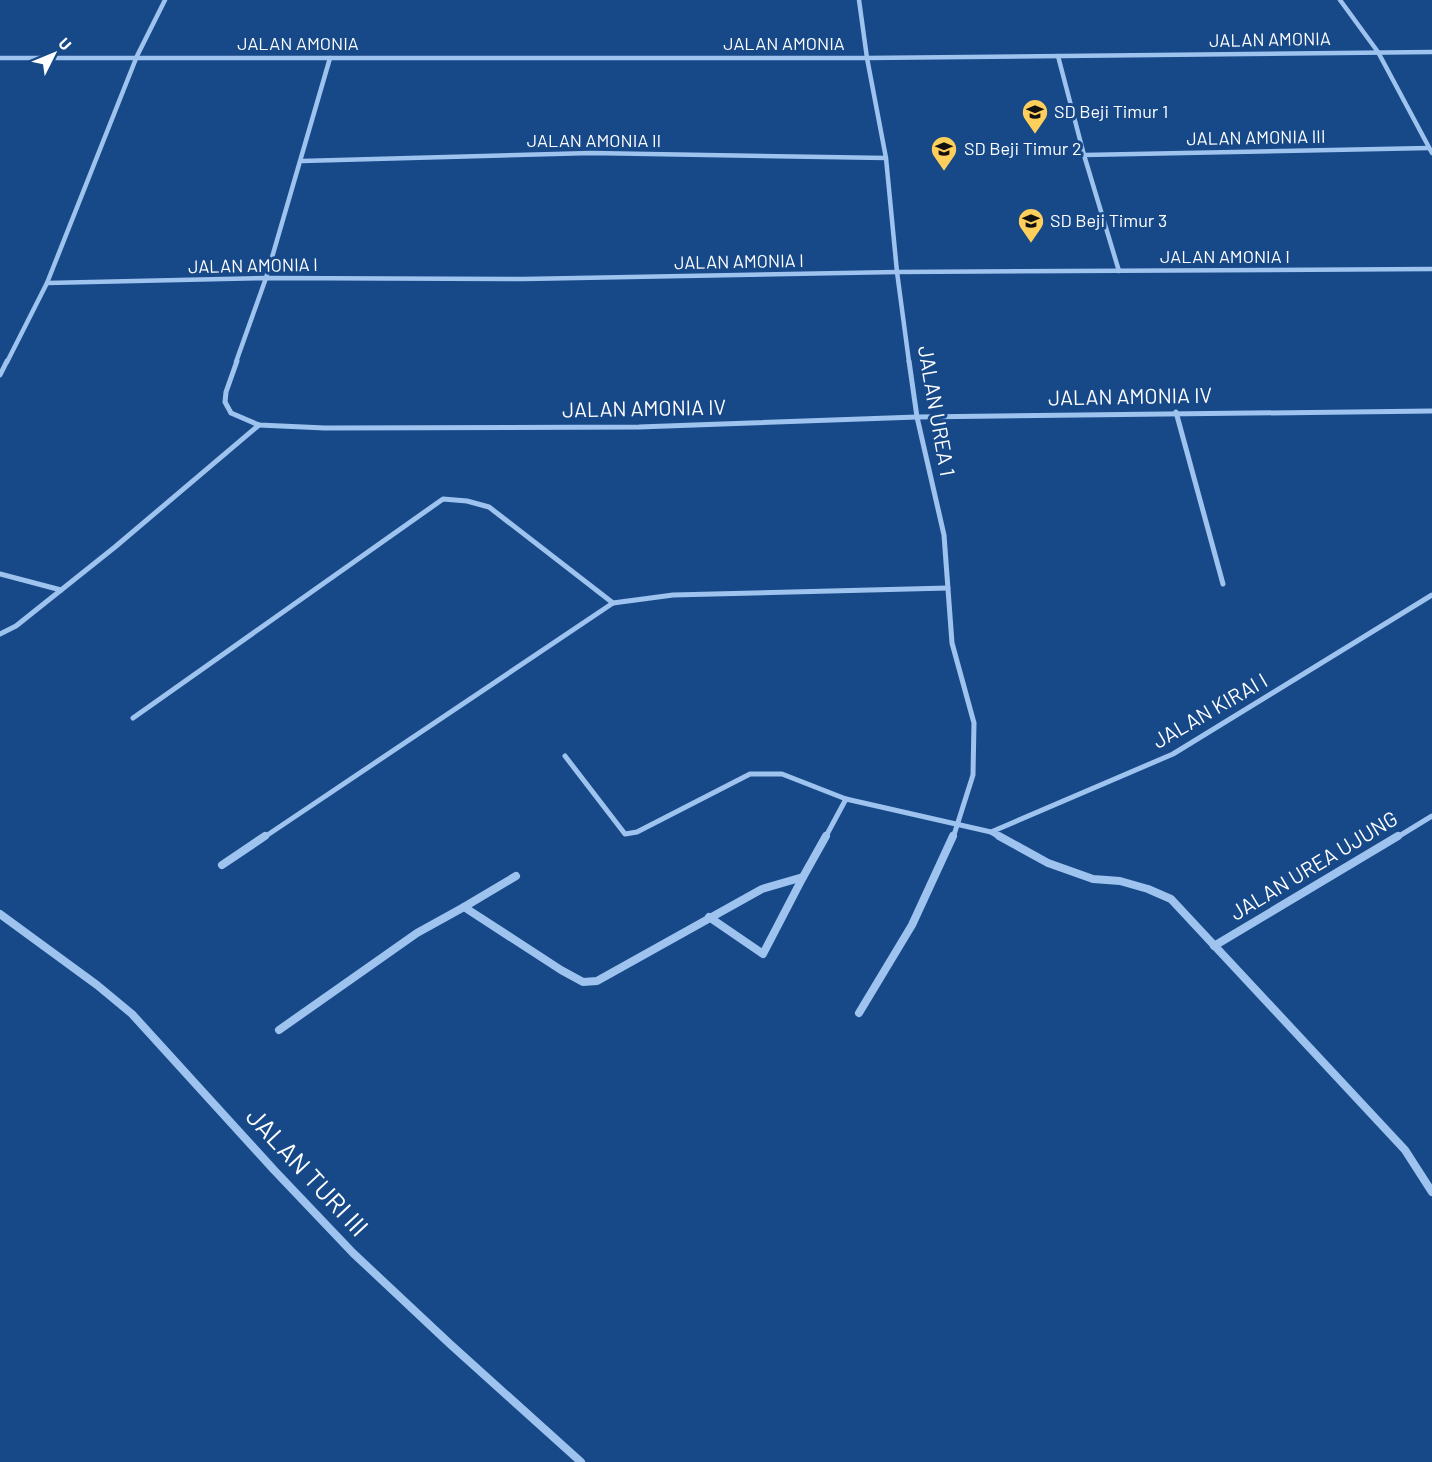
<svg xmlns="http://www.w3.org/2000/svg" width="1432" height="1462" font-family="Barlow,sans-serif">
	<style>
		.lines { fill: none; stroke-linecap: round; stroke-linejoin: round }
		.minor-far2 { stroke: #9ec3ee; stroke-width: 4.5 }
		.minor-far1 { stroke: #9ec3ee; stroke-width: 5 }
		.minor { stroke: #9ec3ee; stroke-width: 8 }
		.labels { text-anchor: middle; stroke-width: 6; stroke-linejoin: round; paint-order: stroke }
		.far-street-label { font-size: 18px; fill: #fff; stroke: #174989 }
		.far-poi-label { font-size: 18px; fill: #fff; stroke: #174989; text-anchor: start }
		.street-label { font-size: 21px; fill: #fff; stroke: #174989 }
		.near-street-label { font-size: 26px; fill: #fff; stroke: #174989 }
	</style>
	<rect width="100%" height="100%" fill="#174989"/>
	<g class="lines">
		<!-- minor-far2 -->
		<g class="minor-far2">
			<path d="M859,0l8,58 19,100 11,114 12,90"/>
			<path d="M1340,0l38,52 54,101"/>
			<path d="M1058,56l26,99 35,116"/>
			<path d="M0,58h867l565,-6"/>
			<path d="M1084,155l345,-7"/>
			<path d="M302,161l289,-8 295,5"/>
			<path d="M47,283l219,-5 258,1 373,-7 535,-3"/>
			<path d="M7,362l40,-79 90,-227 28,-56"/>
			<path d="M236,362l30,-84 64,-220"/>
		</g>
		<!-- minor-far1 -->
		<g class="minor-far1">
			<path d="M237,361l-11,31 -1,10 6,11 28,12 66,3 314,-1 278,-10 515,-6"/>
			<path d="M909,361l8,56 27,118 8,108 22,80 -1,52 -20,63"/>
			<path d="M0,375l7,-14"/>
			<path d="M1176,412l47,172"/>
			<path d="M0,574l61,16"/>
			<path d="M0,634l16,-8 99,-79 144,-122"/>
			<path d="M133,718l310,-219 24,2 22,6 124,96"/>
			<path d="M565,756l60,78 12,-2 113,-58h32l64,25 145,33 10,6"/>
			<path d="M991,832l182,-78 259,-159"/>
			<path d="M263,838l350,-235 60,-8 275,-7"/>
			<path d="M825,838l21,-39"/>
			<path d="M1396,838l36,-22"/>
		</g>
		<!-- minor -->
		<g class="minor">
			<path d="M999,836l49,27 45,16 27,2 28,8 23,10 234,251 27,42"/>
			<path d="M222,865l43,-29"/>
			<path d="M464,907l52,-31"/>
			<path d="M0,914l97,71 35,29 142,156 79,83 97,91 131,118"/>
			<path d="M709,917l54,37 40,-77"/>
			<path d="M1214,946l184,-110"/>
			<path d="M859,1013l53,-88 41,-89"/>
			<path d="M279,1030l138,-97 47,-26 97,63 22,12 14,-1 165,-92 41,-12 23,-41"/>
		</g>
	</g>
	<!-- icons -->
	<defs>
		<g id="school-pin" transform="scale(1.35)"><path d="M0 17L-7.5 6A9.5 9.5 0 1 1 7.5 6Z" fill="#ffcf5b" stroke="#174989"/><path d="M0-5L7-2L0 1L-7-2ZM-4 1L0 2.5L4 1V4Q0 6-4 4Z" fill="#111"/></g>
	</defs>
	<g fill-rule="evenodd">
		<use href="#school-pin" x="1035" y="112"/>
		<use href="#school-pin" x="944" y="149"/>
		<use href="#school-pin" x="1031" y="221"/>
	</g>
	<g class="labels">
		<!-- far-street labels -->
		<g class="far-street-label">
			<text transform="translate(1270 40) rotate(-1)" y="6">JALAN AMONIA</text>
			<text x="298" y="50">JALAN AMONIA</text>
			<text x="784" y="50">JALAN AMONIA</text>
			<text transform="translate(1256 138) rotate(-1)" y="6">JALAN AMONIA III</text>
			<text x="594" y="147">JALAN AMONIA II</text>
			<text x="1225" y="263">JALAN AMONIA I</text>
			<text transform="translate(739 262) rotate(-1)" y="6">JALAN AMONIA I</text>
			<text transform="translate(253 266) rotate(-1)" y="6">JALAN AMONIA I</text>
		</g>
		<!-- far-poi labels -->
		<g class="far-poi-label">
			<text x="1054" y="118">SD Beji Timur 1</text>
			<text x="964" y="155">SD Beji Timur 2</text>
			<text x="1050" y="227">SD Beji Timur 3</text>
		</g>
		<!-- street labels -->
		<g class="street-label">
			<text transform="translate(1130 397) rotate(-1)" y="7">JALAN AMONIA IV</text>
			<text transform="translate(644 409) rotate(-1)" y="7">JALAN AMONIA IV</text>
			<text transform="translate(936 411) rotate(80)" y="7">JALAN UREA 1</text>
			<text transform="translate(1210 711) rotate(-30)" y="7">JALAN KIRAI I</text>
			<text transform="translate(1314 866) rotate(-31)" y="7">JALAN UREA UJUNG</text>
		</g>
		<!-- near-street labels -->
		<g class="near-street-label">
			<text transform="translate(307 1172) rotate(47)" y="9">JALAN TURI III</text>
		</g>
	</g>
	<!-- north arrow -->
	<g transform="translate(54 54) rotate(47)" stroke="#174989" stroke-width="4.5" paint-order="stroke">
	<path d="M0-4.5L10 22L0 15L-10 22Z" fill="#ffffff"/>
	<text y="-9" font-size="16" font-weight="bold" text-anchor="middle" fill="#ffffff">U</text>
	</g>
</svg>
